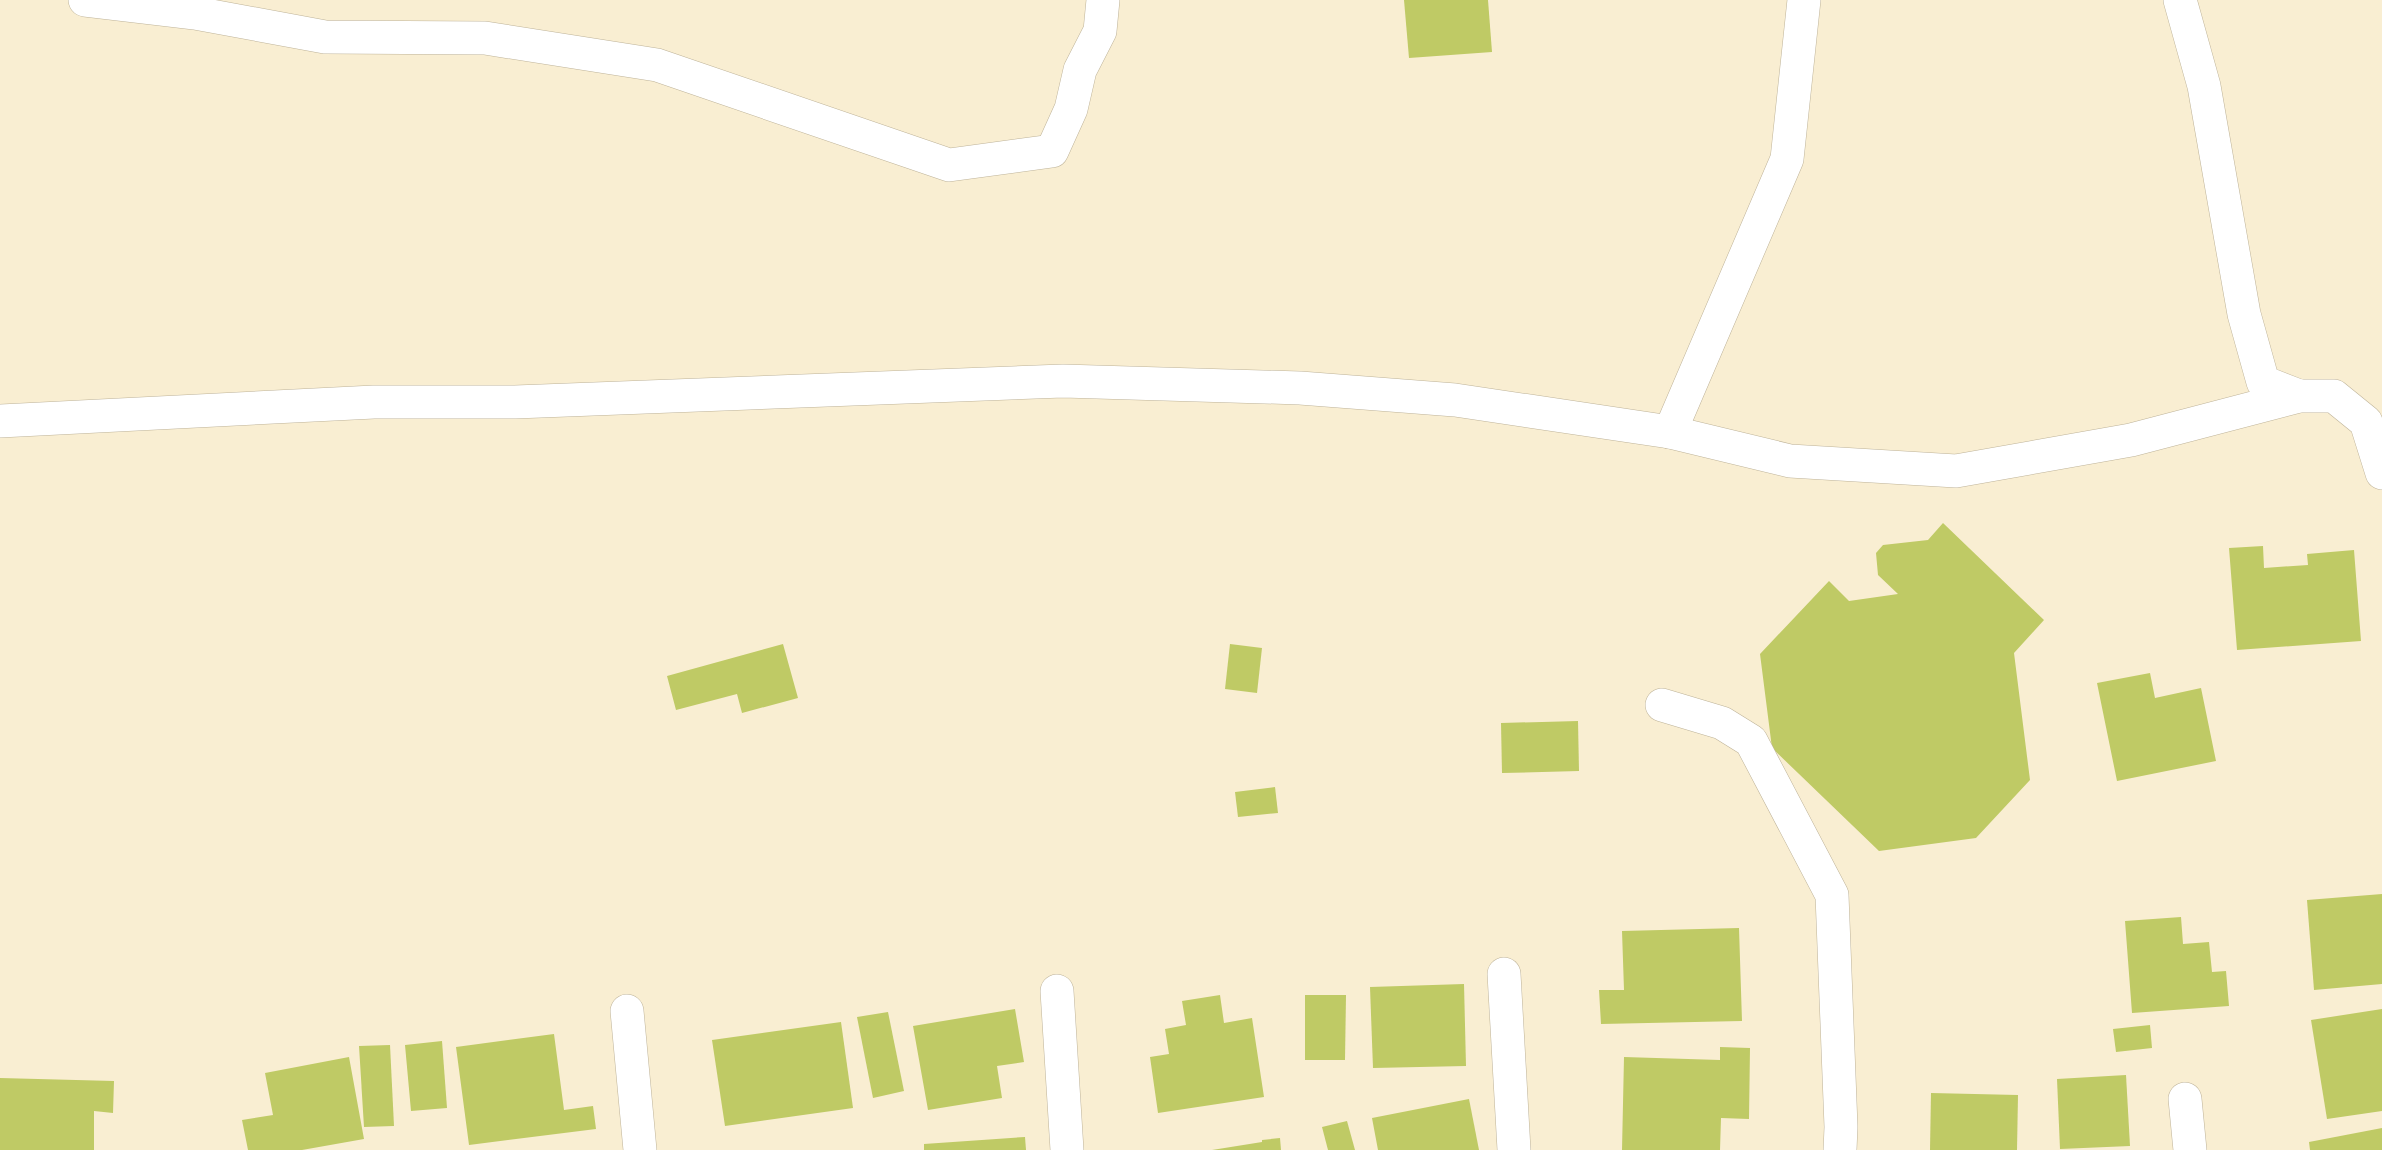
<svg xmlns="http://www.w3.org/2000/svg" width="2382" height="1150" font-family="'Source Sans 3',sans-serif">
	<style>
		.building { fill: #bfca65 }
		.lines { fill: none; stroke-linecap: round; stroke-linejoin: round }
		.minor-casing { stroke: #beb399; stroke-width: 34 }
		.minor { stroke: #fff; stroke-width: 33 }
	</style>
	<rect width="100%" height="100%" fill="#f9eed2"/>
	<!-- building -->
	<g class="building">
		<path d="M1404,0h84l4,52 -83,6z"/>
		<path d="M1943,523l101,97 -30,33 16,127 -54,58 -97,13 -107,-103 -12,-94 69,-73 20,20 49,-7 -20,-19 -2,-22 7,-8 45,-5z"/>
		<path d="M2263,546l1,22 44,-3 -1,-11 47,-4 7,91 -124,9 -8,-102z"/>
		<path d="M783,644l15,54 -56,15 -5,-19 -61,16 -9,-34z"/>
		<path d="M1230,644l32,4 -5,45 -32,-4z"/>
		<path d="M2150,673l5,25 46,-10 15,73 -99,20 -20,-98z"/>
		<path d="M1578,721l1,50 -77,2 -1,-50z"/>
		<path d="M1275,787l3,26 -40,4 -3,-25z"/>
		<path d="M2382,894v90l-68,6 -7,-90z"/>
		<path d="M2181,917l2,27 26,-2 3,30 14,-1 3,35 -97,7 -7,-92z"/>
		<path d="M1739,928l3,93 -141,3 -2,-34h25l-2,-59z"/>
		<path d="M1464,984l2,82 -93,2 -3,-81z"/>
		<path d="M1220,995l4,28 28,-5 12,79 -106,16 -8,-56 19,-3 -4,-25 21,-4 -4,-24z"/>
		<path d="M1305,995h41l-1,65h-40z"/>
		<path d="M1015,1009l9,53 -27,4 5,32 -74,12 -15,-84z"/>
		<path d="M2382,1009v102l-55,8 -16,-99z"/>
		<path d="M888,1012l16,79 -31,7 -16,-81z"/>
		<path d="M841,1022l12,86 -128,18 -13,-86z"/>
		<path d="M2150,1025l2,23 -36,4 -3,-23z"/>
		<path d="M554,1034l10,76 29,-4 3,23 -127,16 -13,-98z"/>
		<path d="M442,1041l5,67 -36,3 -6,-66z"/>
		<path d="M390,1045l4,81 -30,1 -5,-81z"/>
		<path d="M1720,1047l30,1 -1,71 -28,-1 -1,32h-98l2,-93 96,3z"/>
		<path d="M349,1057l15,82 -62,11h-54l-6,-30 31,-5 -8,-42z"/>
		<path d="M2126,1075l4,71 -70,3 -3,-70z"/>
		<path d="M0,1078l114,3 -1,32 -19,-2v39h-94z"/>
		<path d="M1931,1093l87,2 -1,55h-87z"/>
		<path d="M1469,1099l10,51h-101l-6,-32z"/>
		<path d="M1347,1121l8,29h-27l-6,-23z"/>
		<path d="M2382,1128v22h-72l-1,-8z"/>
		<path d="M1025,1137l1,13h-102v-6z"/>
		<path d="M1280,1138l1,12h-69l50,-8v-2z"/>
	</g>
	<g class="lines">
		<!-- minor casing -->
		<g class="minor-casing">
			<g id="minor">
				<path d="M85,0l110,13 130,24 160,1 172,27 292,100 103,-14 19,-42 9,-39 20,-39 3,-31"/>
				<path d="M2180,0l24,86 40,228 19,68 36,14"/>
				<path d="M0,421l374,-19h141l548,-21 237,7 155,12 215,32 120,29 166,10 175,-31 168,-44h35l32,26 16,51"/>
				<path d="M1670,432l117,-273 17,-159"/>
				<path d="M1662,705l60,18 29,18 81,154 9,232 -1,23"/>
				<path d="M1504,974l10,176"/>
				<path d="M1057,991l10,159"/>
				<path d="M627,1011l13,139"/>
				<path d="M2185,1099l5,51"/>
			</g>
		</g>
		<!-- minor -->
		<use href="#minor" class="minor"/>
	</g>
</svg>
